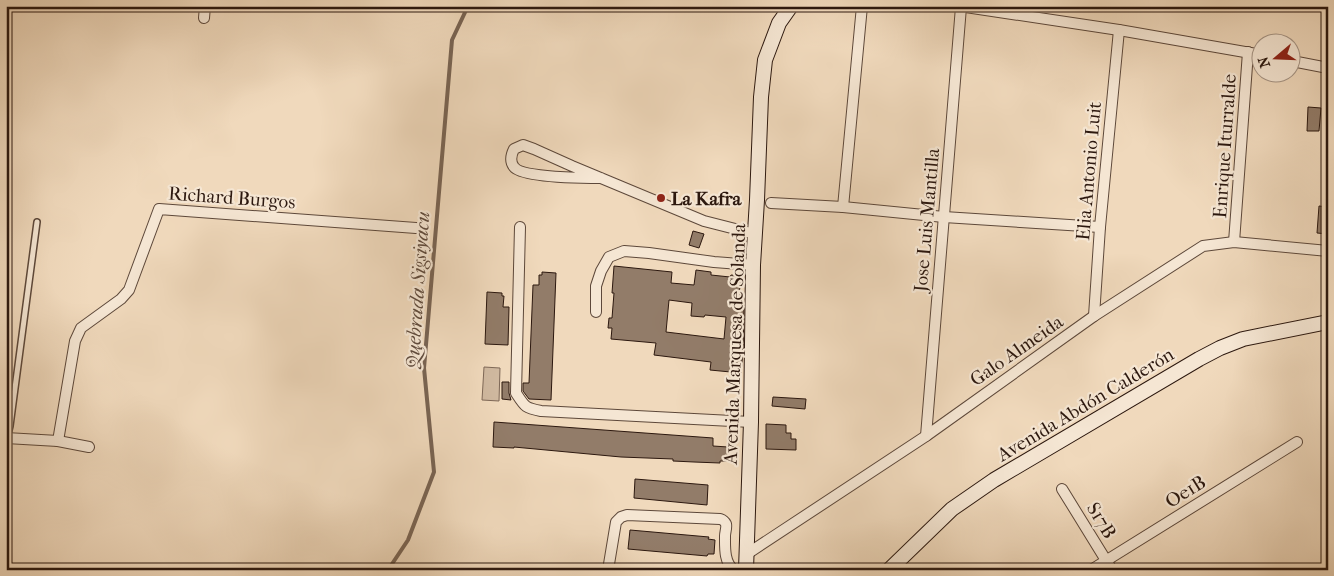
<svg xmlns="http://www.w3.org/2000/svg" width="1334" height="576" font-family="'IM FELL French Canon',serif">
	<style>
		.green { fill: #cfb89f; stroke: #7e6857 }
		.lines { fill: none; stroke-linecap: round; stroke-linejoin: round }
		.stream { stroke: #796453; stroke-width: 4 }
		.building { fill: #927c69; stroke: #2c180f; fill-rule: evenodd }
		.lane-casing { stroke: #5d483a; stroke-width: 8 }
		.street-casing { stroke: #5d483a; stroke-width: 12 }
		.secondary-casing { stroke: #2c180f; stroke-width: 16 }
		.lane { stroke: #f5e6d3; stroke-width: 5 }
		.street { stroke: #f5e6d3; stroke-width: 10 }
		.secondary { stroke: #f5e6d3; stroke-width: 14 }
		.poi-dot { fill: #8f2418; stroke: #f5e6d3; stroke-width: 2 }
		.labels { text-anchor: middle; stroke-width: 4.5; stroke-linejoin: round; paint-order: stroke }
		.street-label { font-size: 19px; fill: #2c180f; stroke: #f5e6d3 }
		.poi-label { font-size: 19px; font-weight: bold; fill: #2c180f; stroke: #f5e6d3; text-anchor: start }
		.water-label { font-size: 20px; font-style: italic; fill: #604b3d; stroke: #f5e6d3 }
	</style>
	<rect width="100%" height="100%" fill="#f0d9bc"/>
	<filter id="stains"><feTurbulence type="fractalNoise" baseFrequency=".004" numOctaves="4"/><feColorMatrix values="0 0 0 0 .2 0 0 0 0 .09 0 0 0 0 .02 0 0 0 .5 -.17"/></filter>
	<radialGradient id="worn" r=".72"><stop offset=".6" stop-color="#630" stop-opacity="0"/><stop offset="1" stop-color="#630" stop-opacity=".3"/></radialGradient>
	<!-- green -->
	<path class="green" d="M484,367l16,1 -1,33 -17,-1z"/>
	<g class="lines">
		<!-- stream -->
		<path class="stream" d="M388,570l20,-30 26,-68 -10,-104 28,-328 16,-34"/>
	</g>
	<!-- building -->
	<g class="building">
		<path d="M1308,107l13,1 -2,23h-12z"/>
		<path d="M1319,206l9,1v27l-11,-1z"/>
		<path d="M693,231l11,3 -5,14 -10,-3z"/>
		<path d="M614,266l58,6 -1,11 23,2 2,-15 15,2v3l19,2 1,-2 10,1 -3,30 6,1 -1,44 -2,22 -31,-3 1,-8 -57,-7 2,-12 -45,-4 1,-11h-4l1,-10h3l2,-25h-2zM669,300l23,3 -1,13 13,1 1,-2 21,2 -2,22 -58,-7z"/>
		<path d="M542,272l14,1 -5,127 -22,-1 -6,-8v-8h6l4,-98h6v-10h3z"/>
		<path d="M487,292l15,1v3h2l-1,11h6l-1,38 -23,-1z"/>
		<path d="M502,382h7v11l2,7 -9,-1z"/>
		<path d="M773,397l33,2 -1,10 -33,-3z"/>
		<path d="M494,422l219,16v8l15,1 -1,14h-7v2l-26,-1 -21,-1v-2l-52,-2 -107,-10v1l-21,-1z"/>
		<path d="M766,424l20,1v8h5v6h5v11l-30,-1z"/>
		<path d="M635,479l73,6 -1,20 -73,-7z"/>
		<path d="M630,530l79,7 -1,2 7,1 -1,14h-6l-1,2 -79,-7z"/>
	</g>
	<g class="lines">
		<!-- lane casing -->
		<g class="lane-casing">
			<path id="lane" d="M7,438l3,-12 27,-204"/>
		</g>
		<!-- street casing -->
		<g class="street-casing">
			<g id="street">
				<path d="M959,6l160,24 143,25"/>
				<path d="M204,18l1,-12"/>
				<path d="M1292,61l36,7"/>
				<path d="M601,178c-15,0 -79,0 -87,-11 -4,-5 -3,-12 0,-18l9,-4 11,4 38,17 132,55 51,13"/>
				<path d="M771,203l72,4 101,10 156,10"/>
				<path d="M843,207l19,-201"/>
				<path d="M520,227l-4,166c9,14 9,15 25,18l210,11"/>
				<path d="M1234,242l14,-190"/>
				<path d="M596,312v-26l5,-15 8,-14 15,-6 25,2 65,9 39,3"/>
				<path d="M1094,316l6,-89 19,-197"/>
				<path d="M926,436l35,-429"/>
				<path d="M6,438l52,3 31,6"/>
				<path d="M58,441l17,-100 6,-13 40,-29 8,-9 30,-81 257,19"/>
				<path d="M1062,489l50,81"/>
				<path d="M747,554l179,-118 168,-120 109,-70 31,-4 94,9"/>
				<path d="M608,570l8,-48 5,-5 6,-2 93,4c3,1 4,1 6,5 1,3 -1,8 -1,12 0,11 -1,27 9,34"/>
				<path d="M1091,570l206,-128"/>
			</g>
		</g>
		<!-- secondary casing -->
		<g class="secondary-casing">
			<g id="secondary">
				<path d="M746,570l5,-148 2,-157 4,-65 4,-103 4,-37 14,-37 12,-17"/>
				<path d="M889,570l63,-61 42,-29 205,-121 21,-11 23,-9 85,-17"/>
			</g>
		</g>
		<!-- lane -->
		<use href="#lane" class="lane"/>
		<!-- street -->
		<use href="#street" class="street"/>
		<!-- secondary -->
		<use href="#secondary" class="secondary"/>
	</g>
	<!-- markers -->
	<circle class="poi-dot" cx="661" cy="198" r="5"/>
	<g class="labels">
		<!-- street labels -->
		<g class="street-label">
			<text transform="translate(1224 146) rotate(-86)" y="7">Enrique Iturralde</text>
			<text transform="translate(1088 171) rotate(-85)" y="7">Elia Antonio Luit</text>
			<text transform="translate(232 197) rotate(4)" y="7">Richard Burgos</text>
			<text transform="translate(926 220) rotate(-85)" y="7">Jose Luis Mantilla</text>
			<text transform="translate(734 344) rotate(-88)" y="7">Avenida Marquesa de Solanda</text>
			<text transform="translate(1016 350) rotate(-35)" y="7">Galo Almeida</text>
			<text transform="translate(1085 404) rotate(-31)" y="7">Avenida Abdón Calderón</text>
			<text transform="translate(1185 491) rotate(-32)" y="7">Oe1B</text>
			<text transform="translate(1102 520) rotate(58)" y="7">S17B</text>
		</g>
		<!-- poi labels -->
		<g class="poi-label">
			<text x="671" y="205">La Kafra</text>
		</g>
		<!-- water labels -->
		<g class="water-label">
			<text transform="translate(417 290) rotate(-86)" y="7">Quebrada Sigsiyacu</text>
		</g>
	</g>
	<!-- margin -->
	<rect width="1334" height="576" fill="none" stroke="#f0d9bc" stroke-width="25"/>
	<rect x="8" y="8" width="1319" height="561" fill="none" stroke="#2c180f" stroke-width="2.5"/>
	<rect x="12" y="12" width="1309" height="551" fill="none" stroke="#2c180f"/>
	<!-- north arrow -->
	<g transform="translate(1276 58) rotate(251)"><circle r="24" fill="#f5e6d3" stroke="#a59485"/>
	<path d="M0-4L9 19L0 12L-9 19Z" fill="#8f2418"/>
	<text y="-8" font-size="14" font-weight="bold" text-anchor="middle" fill="#2c180f">N</text>
	</g>
	<rect width="100%" height="100%" filter="url(#stains)"/>
	<rect width="100%" height="100%" fill="url(#worn)"/>
</svg>
